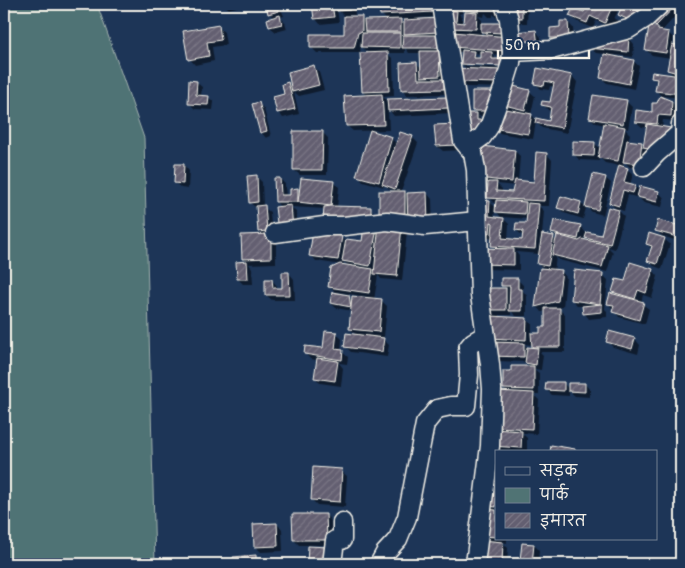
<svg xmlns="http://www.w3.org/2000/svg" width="685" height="568" font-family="Pangolin,'Playpen Sans Deva',sans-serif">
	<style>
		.green { fill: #507374; stroke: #a2b2ae }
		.shadow { fill: #0007; fill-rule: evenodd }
		.building { fill: url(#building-hatch); stroke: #f4f1e8 }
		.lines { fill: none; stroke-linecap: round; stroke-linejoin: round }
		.minor-casing { stroke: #f4f1e8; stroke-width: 21 }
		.minor { stroke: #1d3557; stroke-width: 18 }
	</style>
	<defs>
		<pattern id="building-hatch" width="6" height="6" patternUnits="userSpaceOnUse" patternTransform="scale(1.25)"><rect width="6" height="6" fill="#635f71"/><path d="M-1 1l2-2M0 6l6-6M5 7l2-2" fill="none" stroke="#7a7685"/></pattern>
	</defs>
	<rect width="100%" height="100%" fill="#1d3557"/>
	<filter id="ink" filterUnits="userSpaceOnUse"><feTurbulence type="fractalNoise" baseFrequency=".02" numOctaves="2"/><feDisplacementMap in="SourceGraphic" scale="10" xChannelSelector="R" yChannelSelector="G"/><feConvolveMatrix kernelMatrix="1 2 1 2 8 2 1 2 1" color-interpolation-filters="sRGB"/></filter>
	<g filter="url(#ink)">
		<!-- green -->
		<path class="green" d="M4,4h93l47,134 11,426h-151z"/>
		<!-- shadow -->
		<g class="shadow">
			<path d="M224,4h23l-18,5z"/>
			<path d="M277,4l4,5 3,7 -4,1 5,5 2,7 -11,3 -6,-5 4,-9 -5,-5 -2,-7z"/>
			<path d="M313,4h23l2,1v-1h16l1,11 -11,1 -7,-7 2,13 -19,2 -5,-6z"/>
			<path d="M381,4h56l1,13 -19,1v2l19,-1 11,75 -42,1 -5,-6 15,-25 5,4 -1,-15h-12l-4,-5v5h-18l6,6 1,37 -11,1 4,4 60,-3 5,6 1,9 -59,3 -6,-7 1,21 -36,1 -6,-5 20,-30 -4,-4 6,-38 -8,-8 -1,7h-43l-6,-6 34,-11 16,-18 3,3 23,-1 -6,-6zM399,19h6v6z"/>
			<path d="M446,4h16l1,9 -4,1 3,3v7h3l3,-10 -4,-4 2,-6h25l1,2 1,-2h13l-2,14h-7l-4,-4v3h-4l-4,-4 -1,4 -6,-1 4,4v4h21l10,32 -20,-1 4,5h3l4,5 -38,-2v3l39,2 1,20 -40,-1 -6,-6 8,-11 -6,-6 1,-12h-4l-6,-6 5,-12 -7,-7zM481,31l5,5h-5zM474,53l7,1v6l-3,-1z"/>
			<path d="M512,4h14l2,2 -1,17h-10z"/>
			<path d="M580,4h33l-1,1 6,6 -4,8 8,3 -11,5 -15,-6 -3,7 -17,-7 -5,-5 14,-2 2,-6z"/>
			<path d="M627,4h50l4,4v2l-20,22 7,1 6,5 -1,7 8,2v51l-20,-2 -5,-6 1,-8 -4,-5 21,-1 -6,-6 3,-12 -19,-3 -6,-5 4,-23 10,2 -8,-8 -10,7 -17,-8 -6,-5 14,-5zM639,10l15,6 -16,-4z"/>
			<path d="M568,22l5,6 1,15 -17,1 -6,-6z"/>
			<path d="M218,27l6,5 2,13 -14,2 2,14 -19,4 -5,-6z"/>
			<path d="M536,31l5,6 1,14 -24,-4z"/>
			<path d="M629,38l5,6 -1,13 -19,-2 -1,2 20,4 6,5 -5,23 -27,-6 -6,-5 5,-24 -10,-1 -6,-5z"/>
			<path d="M314,66l5,6 5,18 -25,6 -5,-4 5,22 -16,4 -5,-6 8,-17 2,-11 5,4z"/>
			<path d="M538,70l34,6 5,6 -10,51 -25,-5 -6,-6 -3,17 -34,-6 -5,-5 13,-17 -6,-7 28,-13 6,5 -4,18 5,6 14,2 2,-11 -4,-1 -5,-6h8l3,-17 -4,-1 -1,4 -8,-1 -6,-6z"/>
			<path d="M196,82l6,5 -1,9 7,1 6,5 -1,8 -18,-1 -6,-6z"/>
			<path d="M490,93l6,5v18h-18l4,5 -9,17 -5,-6 9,-18 -4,-4z"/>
			<path d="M627,102l5,5 -4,22 -4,-1 6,6 -2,8 14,2 2,2 4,-18 -6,-1 -6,-5 36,-20 5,6 -1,13 -13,-1 -1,8 -12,24 -3,-2 -3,19 -14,-2 -6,-6 -1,7 4,1 6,5 -3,11 5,1 5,5 1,-3 18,4 5,6 -2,9 -18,-4 -5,-5 -11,-3 -4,16 -7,-2 7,7 -9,33 -7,-2 5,5 -6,20 -48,-12 -3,-3 -2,14h7l5,6 -3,30 -5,1 7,7v37h-25l3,3 -2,15 -7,-1 5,4v22h-5l5,5 -2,34 -15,-1 5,5v14h-28l-6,-6 8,-15 -5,-5 12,-33 -4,-4 27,-21 -5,-6 -29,-1 -6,-24 1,-21 -6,-6v-21h21l-4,-4 15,-5 5,5v6l4,5v20h-11l-5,-5v4h-12v2l28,2 5,5v10h10l5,-6 -1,-17 -4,1 -5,-6 7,-37 -6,-5 2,-10 -24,-2 3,4v14l-32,-1 -6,-6 16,-13 -5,-5 1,-7 -7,-1 -3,-36 11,1 -5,-5v-13l-4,-1 -5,-5 35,-27 5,5 -2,26 17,1 12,-29 5,6 -3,46h-10l5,5 -2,25 11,2 4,4 1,-4 -5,-5 28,-6 5,6 16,4 15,-27 -7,-7 10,-37 -15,-3 -6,-6v4l-20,-1 -5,-6 20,-11 7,6 4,-24 -9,-2 -6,-5zM497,184l18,2 -2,7 -11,-1v-3zM490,202l7,1 -1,5zM495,210l6,7 27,2 -1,6 -11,5 7,6v5l-15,-1 1,-16 -5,-5 -10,-1zM585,236l6,6 -7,-1zM524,344l9,1v4l-5,-1z"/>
			<path d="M259,104l5,5 7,27 -5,2 -5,-6z"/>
			<path d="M455,125l7,25 -19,1 -6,-5z"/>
			<path d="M322,132l6,6 -1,37h-27l-6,-5z"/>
			<path d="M401,134l12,4 5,5 -17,49h4l2,2 20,-1 5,6 1,29 -26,4 -5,49 -21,-2 -3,-4 -4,25h7l6,6 -3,31h-3l8,8 -2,12 -36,-5 -6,-6 12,-10 -7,-7 2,-18 -16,-3 -5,-5 17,-6 5,4 13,-2 1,-2 -30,-5v2l-8,-8 13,-21 -26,-4 -5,-6 30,-17 6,5h16l2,-16 -40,-18 -34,-2 5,5 2,23 -17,-28 -5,-5 4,-23 5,5 1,12h5l6,-6 4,3 32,-11 6,5 -2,21 33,1 6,5 5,11 14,-34 -6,-2 -4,-4 -1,2 -21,-6 -5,-6 33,-37 6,6zM344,262l6,5 -7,-1z"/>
			<path d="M184,165l5,6 -1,18 -7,-1 -6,-5z"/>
			<path d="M680,171h1v25l-6,-5z"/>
			<path d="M257,177l5,5 1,25 7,5 2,25 4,4v22l-27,1 3,4 1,16h-10l-5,-5 9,-17 -4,-3 20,-24 -4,-3 -2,-24 -7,-5z"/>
			<path d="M605,178l6,5 -8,32 -11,-3 -5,-5z"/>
			<path d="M581,203l5,5 -3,11 -19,-6 -5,-5z"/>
			<path d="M659,221l22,6v15l-19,-6 -6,-6z"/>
			<path d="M664,239l6,5 -8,25 -8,-3 -5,-5 3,-12 -5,-5z"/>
			<path d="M631,264l22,6 5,6 -6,22 -9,-3 -2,8 8,6 -4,15 -26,-7 -11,-14 10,-6 -5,-6 12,-8z"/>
			<path d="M289,273l5,6 1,21h-23l-6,-5 6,-15 5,6v3h7z"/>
			<path d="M602,274l6,6 -3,29 2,2v6l-18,2 -5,-6 -1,-7h-5l-6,-6z"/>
			<path d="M326,332l11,2 5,5 -1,12 7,6 -1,7 -8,-1 4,5 -2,18 -21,-3 -5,-6 2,-17 -7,-1 -5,-6 19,-3z"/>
			<path d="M610,332l25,7 5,6 -2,9 -25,-7 -5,-5z"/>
			<path d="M564,384l5,5 16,-5 5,6v7l-15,-1 -6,-5v5l-17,-1 -5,-5z"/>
			<path d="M341,471l6,5 -2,31 -28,-2 -5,-5z"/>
			<path d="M491,471h5v68h11v4l-5,-1 6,6 -1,16h-25l8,-22 -6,-6 10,-25 -5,-6z"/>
			<path d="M326,515l5,6 1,24h-33l-5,-5z"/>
			<path d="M277,524l5,5 1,22 -22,1 -6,-6z"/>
			<path d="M534,545l5,5 -1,14h-23v-3l6,1z"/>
			<path d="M255,557l6,7h-26v-6z"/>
		</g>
		<!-- building -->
		<g class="building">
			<path d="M269,4h8l2,7 -11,3 -2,-9z"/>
			<path d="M312,4h20l2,13 -20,2z"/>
			<path d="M336,4h13l1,6 -13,1z"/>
			<path d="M379,4h54v8l-53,3z"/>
			<path d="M465,4h15l-1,8 -16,-2z"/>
			<rect x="511" y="4" width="11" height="14"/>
			<path d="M582,4h31l-8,19 -15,-7 -3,7 -18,-7 4,-8 11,4 3,-6z"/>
			<path d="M623,4l25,11 -12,8 -18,-8z"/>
			<path d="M664,4h13l-21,22 -8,-6z"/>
			<path d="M450,10l7,1 -1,11 8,1 1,-11 12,1 -1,16 -27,-1z"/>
			<path d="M280,15l2,9 -13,3 -2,-8z"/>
			<path d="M344,16h18v15l-4,2 -4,15h-44v-14h34z"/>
			<path d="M438,18l1,14 -35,2v-14z"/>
			<path d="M401,19v13h-36l-1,-12z"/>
			<path d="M560,21h8l1,17h-19v-10l10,-1z"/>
			<path d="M481,23h23l-1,10 -22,-1z"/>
			<path d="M219,25l2,15 -14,2 2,14 -21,4 -5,-29z"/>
			<path d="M649,26l9,1v3l11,2 -3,21 -21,-3z"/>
			<path d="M536,30l2,16 -21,1 -1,-15z"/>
			<path d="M453,32l56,5 -2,14 -55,-4z"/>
			<path d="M362,33h38v15l-39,-1z"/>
			<path d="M403,35h35v13h-36z"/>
			<path d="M629,37l-1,15 -39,-4z"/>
			<path d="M672,44l9,2v28l-14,-4z"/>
			<path d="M462,50l12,1 -1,7h7v-7l12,1v7h8v7l-39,-2z"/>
			<path d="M420,51h19l1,25 -19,1z"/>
			<path d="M388,52l1,39 -27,1 -2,-39z"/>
			<path d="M604,54l30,6 -5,24 -29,-6z"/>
			<path d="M417,62l1,17h26v10l-43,1 -1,-27z"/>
			<path d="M314,65l5,20 -27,7 -4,-20z"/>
			<path d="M454,68l48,2 -1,13 -42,-1z"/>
			<path d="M537,68l35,7 -10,53 -27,-5 1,-5 13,3 2,-14 -10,-2 1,-4 8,1 4,-19 -9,-2 -1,5 -10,-2z"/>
			<path d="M652,72l29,4v18l-26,-3 2,-12 -6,-1z"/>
			<path d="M189,80l8,1 -1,14 13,1 -1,9 -20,-1z"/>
			<path d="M288,82l7,27 -18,4 -4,-16 11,-3 -2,-10z"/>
			<path d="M509,85l21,5 -5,20 -25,-6z"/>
			<path d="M472,91h19l-1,20h-18z"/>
			<path d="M382,94l2,31 -38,1 -2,-30z"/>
			<path d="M593,95l34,5 -4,24 -34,-6z"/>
			<path d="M660,96l12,5 -1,15 -13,-1 -1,9 -22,-2 1,-12 16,2v-9h5z"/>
			<path d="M447,97l1,11 -60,3 -1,-12z"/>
			<path d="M259,102l8,29 -7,2 -8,-29z"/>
			<path d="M501,108l31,6 -4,20 -36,-6z"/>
			<path d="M467,113h10v7h11l-5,13h-16z"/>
			<path d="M604,123l21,4 -7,34 -20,-3z"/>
			<path d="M456,124l1,21 -21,1 -2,-21z"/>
			<path d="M647,124l30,5 -18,21 -16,-3z"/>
			<path d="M370,130l22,7 -13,45 -23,-6z"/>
			<path d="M293,131h30l-1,39h-29z"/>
			<path d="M400,132l13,4 -18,53 -13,-5z"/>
			<path d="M627,140l15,2 -3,22 -16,-2z"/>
			<path d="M573,141l22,1 -1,14 -21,-1z"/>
			<path d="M482,146l33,4 -3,32 -34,-4z"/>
			<path d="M536,152l11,1 -3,48 -57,-3 1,-16h9l-1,9 16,1 3,-12 19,2z"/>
			<path d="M175,164h9l-1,20 -9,-1z"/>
			<path d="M619,165l9,3 -4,14 12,3 -3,8 -10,-3 -4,16 -10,-3z"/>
			<path d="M680,170h1v23l-7,-2z"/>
			<path d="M593,174l13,3 -8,33 -13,-3z"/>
			<path d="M257,175l1,27 -9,1 -2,-27z"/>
			<path d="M274,178h6l1,17h9v-6l8,-1v14h-23z"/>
			<path d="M301,178l33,3 -3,25 -33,-4z"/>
			<path d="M640,186l19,5 -2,11 -20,-5z"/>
			<rect x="379" y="191" width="26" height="29"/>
			<path d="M427,192l1,31 -20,1 -1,-31z"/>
			<path d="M561,196l20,6 -3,12 -21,-6z"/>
			<path d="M482,200l8,1 -1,15 15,2 -2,20 20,2 1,-9 -8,-1 1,-7h10l2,-20 11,1 -4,45 -44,-3 2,-23 -2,-1 -1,11 -11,-1z"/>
			<path d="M496,200l30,2 -1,12 -30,-2z"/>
			<path d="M265,205l2,26 -9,1 -2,-26z"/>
			<path d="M291,205l2,24 -15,2 -3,-24z"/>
			<path d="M331,206l40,1v16l-48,-1 1,-15z"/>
			<path d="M608,207l11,3 -9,34 -25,-6 2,-6 14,3z"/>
			<path d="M554,220l27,5 -3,14 -27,-6z"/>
			<path d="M658,220l23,6v12l-26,-7z"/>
			<path d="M379,223l23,3 -5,50 -23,-2z"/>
			<path d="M364,226l13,2 -7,38 -28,-5 4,-22 16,2z"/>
			<path d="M313,232l29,4 -4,24 -29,-4z"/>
			<path d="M649,233l16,5 -8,26 -10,-3 5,-15 -6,-2z"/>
			<path d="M271,234v24l-29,1 -1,-24z"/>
			<path d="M542,234l12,2 -6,30 -11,-2z"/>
			<path d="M557,235l22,6 3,-2 26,6 -6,22 -50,-12z"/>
			<path d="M480,248l34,1v16l-34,-1z"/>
			<path d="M247,261l1,18h-11l-1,-17z"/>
			<path d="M630,262l23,7 -7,24 -8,-3 -3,9 -23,-7 4,-13 9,2z"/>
			<path d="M340,264l33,5 -4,24 -41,-6 3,-19z"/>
			<path d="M540,268l22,2 -4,31 -23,6z"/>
			<path d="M574,270l29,3 -3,31 -29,-4z"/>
			<path d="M282,272h7l1,23h-25v-16h7l1,9h9z"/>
			<path d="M501,278h17v11h4v22h-13l1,-25h-9z"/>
			<rect x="485" y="288" width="21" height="22"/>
			<path d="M332,292l17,3 2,12 -21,-4z"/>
			<path d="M610,293l34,9 -5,18 -27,-8 2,-7 -7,-1z"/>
			<path d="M352,296l30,3 -3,33 -30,-3z"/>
			<path d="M602,304v8l-19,2 -1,-8z"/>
			<path d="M545,308h15v39h-28l-1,-14h9v-6h5z"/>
			<path d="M491,316l36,2 -1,22 -36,-2z"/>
			<path d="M325,331l12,1 -2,17 8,1 -1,10 -38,-6 1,-8 18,2z"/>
			<path d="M609,331l26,7 -3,11 -26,-7z"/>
			<path d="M346,333l38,5 -2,14 -38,-5z"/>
			<path d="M490,342l34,1v14l-34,-1z"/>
			<path d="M527,347l11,1 -2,17 -11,-2z"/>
			<path d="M317,358l21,3 -3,20 -21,-3z"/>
			<path d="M511,366h23v24l-31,-1v-18h8z"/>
			<path d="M546,382h18v9l-19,-1z"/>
			<path d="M568,383h17v9l-17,-1z"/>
			<path d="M497,391l37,2 -2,36 -37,-2z"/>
			<path d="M493,429l29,2 -1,17 -29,-2z"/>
			<path d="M551,445l24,4v3h-25z"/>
			<path d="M313,467l29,2 -2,33 -29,-2z"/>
			<path d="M489,490l7,1v16l-9,-1z"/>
			<path d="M485,509l11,1v27l-13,-1z"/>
			<path d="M292,514h34l1,26h-34z"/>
			<path d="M277,523l1,23 -24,1 -1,-23z"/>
			<path d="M482,540l21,2 -1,22h-21z"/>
			<path d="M522,543l12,1 -2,20h-18v-4h6z"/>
			<path d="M308,546l21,1 -1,17h-21z"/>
			<path d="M256,555v7l-22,2 -1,-7z"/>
		</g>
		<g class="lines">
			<!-- minor casing -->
			<g class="minor-casing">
				<g id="minor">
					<path d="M441,4l22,137 10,12 3,17 4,125 10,69 2,25 -2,57 -15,118"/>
					<path d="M512,52l39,-2 78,-21 17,-11 15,-14"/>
					<path d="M468,147l14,-10 7,-10 14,-38 8,-26 1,-11 -3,-33 -5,-15"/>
					<path d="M644,167l13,-14 23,-20 1,-9"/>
					<path d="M275,233l49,-7h20l43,-5 38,5 52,-5"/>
					<path d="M332,564l3,-24h7v-18"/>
					<path d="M379,564l6,-11 13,-14 9,-22 18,-93 12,-15 14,-3h15l3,-31 -1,-27 5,-6 12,-7"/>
				</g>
			</g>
			<!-- minor -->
			<use href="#minor" class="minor"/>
		</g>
	</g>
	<!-- margin -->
	<rect width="685" height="568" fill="none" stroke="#1d3557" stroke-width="20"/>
	<rect x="10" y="10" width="665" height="548" fill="none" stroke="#f4f1e8" stroke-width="2" filter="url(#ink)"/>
	<!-- legend -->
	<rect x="495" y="450" width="162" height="90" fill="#1d3557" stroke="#738091"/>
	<rect x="505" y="467" width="25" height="8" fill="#1d3557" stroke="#738091"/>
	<text x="540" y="476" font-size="15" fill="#f4f1e8">सड़क</text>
	<rect x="505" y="488" width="25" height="15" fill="#507374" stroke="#738091"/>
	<text x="540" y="500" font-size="15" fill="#f4f1e8">पार्क</text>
	<rect x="505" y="513" width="25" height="15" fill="url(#building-hatch)" stroke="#738091"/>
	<text x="540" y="526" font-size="15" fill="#f4f1e8">इमारत</text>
	<!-- scale -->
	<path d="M498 50v8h91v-8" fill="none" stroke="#f4f1e8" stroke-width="2.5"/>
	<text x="505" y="50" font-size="15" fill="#f4f1e8" stroke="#1d3557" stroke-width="4" paint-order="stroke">50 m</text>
</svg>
